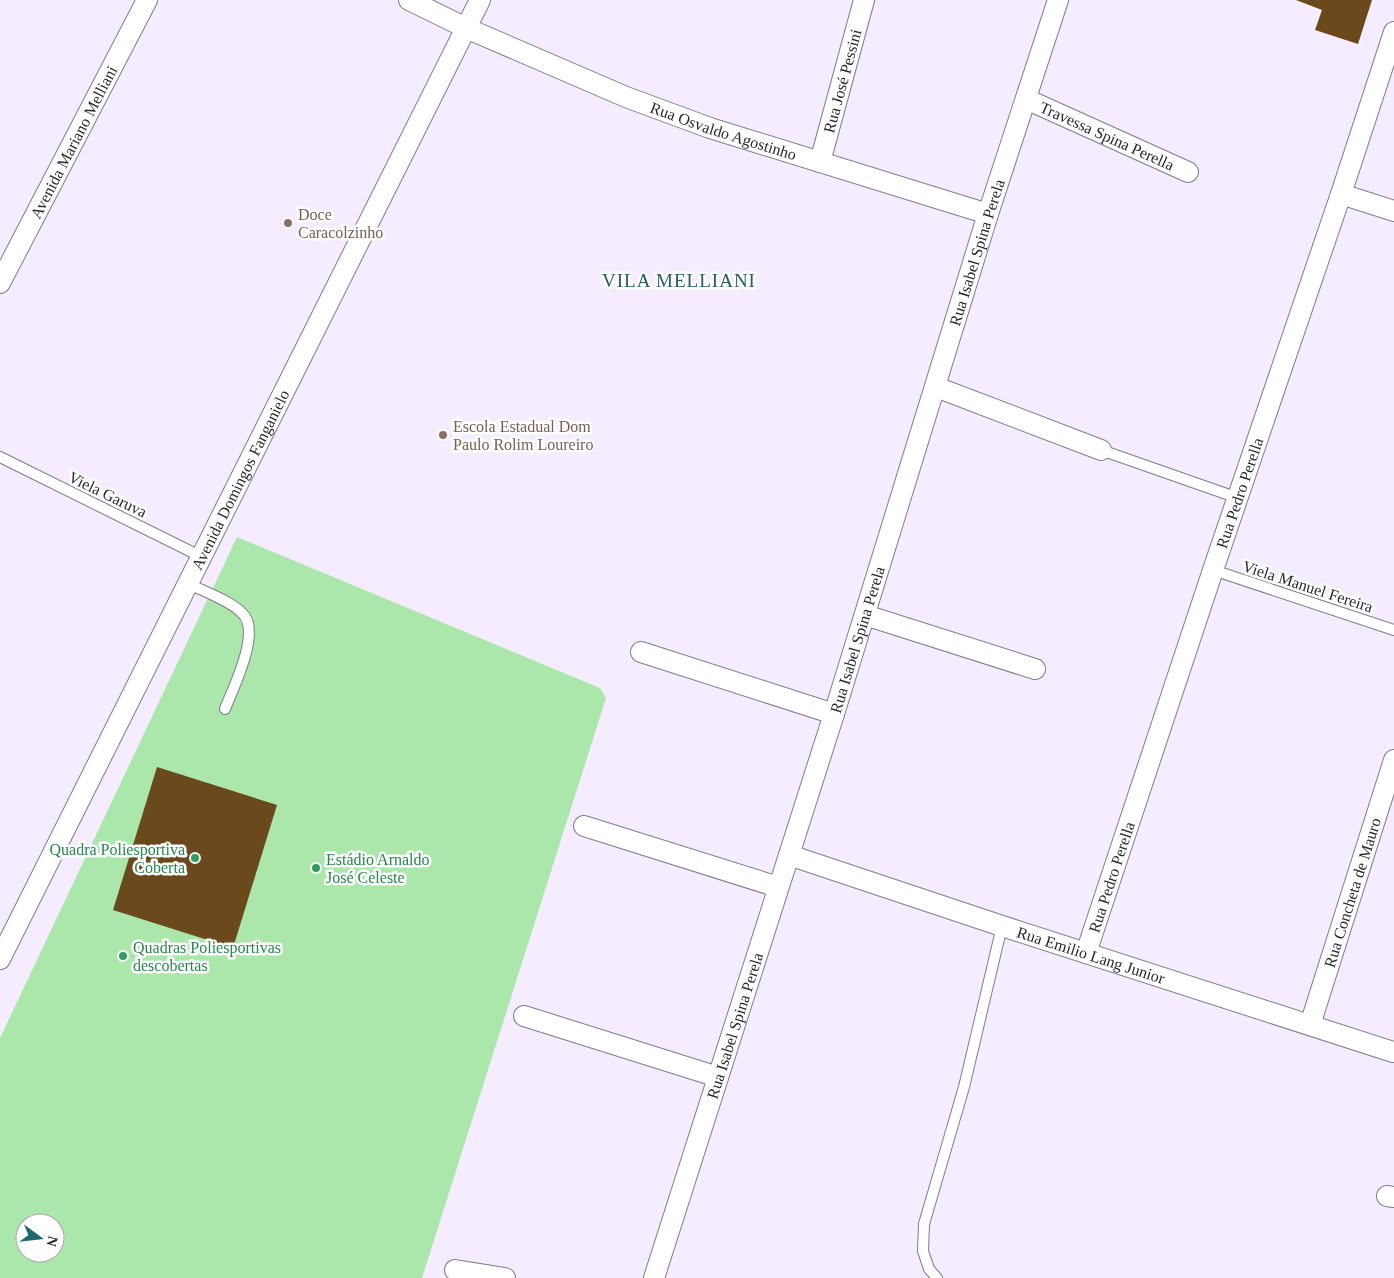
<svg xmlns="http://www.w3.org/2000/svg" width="1394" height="1278" font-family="'Times New Roman',serif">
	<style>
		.green { fill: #abe7aa; fill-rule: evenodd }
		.building { fill: #6a491c }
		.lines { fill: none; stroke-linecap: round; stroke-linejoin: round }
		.lane-casing { stroke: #817a8a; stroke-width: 12 }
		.street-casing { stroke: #817a8a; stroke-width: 22 }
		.lane { stroke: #fff; stroke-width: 10 }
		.street { stroke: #fff; stroke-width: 20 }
		.education-dot { fill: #8d6e63; stroke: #fff; stroke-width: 2 }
		.leisure-dot { fill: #2e9e5b; stroke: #fff; stroke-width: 2 }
		.labels { text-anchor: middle; stroke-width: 5; stroke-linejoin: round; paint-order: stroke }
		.street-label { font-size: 16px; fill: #29262d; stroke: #fff }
		.education-label { font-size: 16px; fill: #785e54; stroke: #fff; text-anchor: start }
		.leisure-label { font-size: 16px; fill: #27864d; stroke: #fff; text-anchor: start }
		.quarter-label { font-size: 19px; letter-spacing: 1px; fill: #245d64; stroke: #fff }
	</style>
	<rect width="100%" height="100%" fill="#f5edff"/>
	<!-- green -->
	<path class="green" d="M237,537l363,151 6,10 -184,580h-422v-240zM25,1223h30v30h-30z"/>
	<!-- building -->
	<g class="building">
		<path d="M1296,0h76l-14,44 -43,-14 7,-20z"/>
		<path d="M157,767l120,38 -44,143 -120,-38z"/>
	</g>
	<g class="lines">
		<!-- lane casing -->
		<g class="lane-casing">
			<g id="lane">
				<path d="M1101,450l137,48"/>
				<path d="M0,457l202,100"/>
				<path d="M1213,570l181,60"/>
				<path d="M189,584c16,8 42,17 54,30 18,19 -10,74 -18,95"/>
				<path d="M937,1278l-8,-9 -6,-18 1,-27 40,-137 38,-161"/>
			</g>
		</g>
		<!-- street casing -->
		<g class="street-casing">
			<g id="street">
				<path id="s1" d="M409,0l57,28 160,69 84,31 278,86"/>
				<path id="s2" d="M1026,99l162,73"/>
				<path id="s3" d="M820,162l44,-162"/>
				<path d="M1341,194l53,17"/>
				<path id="s4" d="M0,283l147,-283"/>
				<path d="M936,387l165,63"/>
				<path d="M865,615l170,54"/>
				<path d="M641,652l193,62"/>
				<path d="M584,826l194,61"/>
				<path id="s5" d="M789,855l213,71 391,126"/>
				<path id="s6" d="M1086,953l127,-383 128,-376 53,-162"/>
				<path id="s7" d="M0,959l480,-959"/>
				<path d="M524,1016l194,61"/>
				<path id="s8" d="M1310,1025l84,-265"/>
				<path d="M1387,1196l7,1"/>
				<path d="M455,1270l50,8"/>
				<path id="s9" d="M654,1278l180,-564 154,-500 70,-214"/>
			</g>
		</g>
		<!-- lane -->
		<use href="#lane" class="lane"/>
		<!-- street -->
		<use href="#street" class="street"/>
	</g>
	<!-- markers -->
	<g class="education-dot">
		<circle cx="288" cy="223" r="5"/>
		<circle cx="443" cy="435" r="5"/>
	</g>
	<g class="leisure-dot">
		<circle cx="195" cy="858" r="5"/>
		<circle cx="316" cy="868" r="5"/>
		<circle cx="123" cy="956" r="5"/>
	</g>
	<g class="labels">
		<!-- street labels -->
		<g class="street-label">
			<text dy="6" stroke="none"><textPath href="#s3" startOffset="84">Rua José Pessini</textPath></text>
			<text dy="6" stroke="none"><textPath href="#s1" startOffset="341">Rua Osvaldo Agostinho</textPath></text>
			<text dy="6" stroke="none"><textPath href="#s2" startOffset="89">Travessa Spina Perella</textPath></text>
			<text dy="6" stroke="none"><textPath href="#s4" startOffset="159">Avenida Mariano Melliani</textPath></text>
			<text dy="6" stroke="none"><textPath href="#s9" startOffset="1075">Rua Isabel Spina Perela</textPath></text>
			<text dy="6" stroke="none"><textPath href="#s7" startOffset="536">Avenida Domingos Fanganielo</textPath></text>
			<text dy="6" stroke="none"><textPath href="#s6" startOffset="485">Rua Pedro Perella</textPath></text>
			<text transform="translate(108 494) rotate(26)" y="6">Viela Garuva</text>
			<text transform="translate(1308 586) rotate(18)" y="6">Viela Manuel Fereira</text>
			<text dy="6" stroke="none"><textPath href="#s9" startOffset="670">Rua Isabel Spina Perela</textPath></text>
			<text dy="6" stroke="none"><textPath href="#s6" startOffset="80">Rua Pedro Perella</textPath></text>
			<text dy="6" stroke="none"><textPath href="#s8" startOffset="139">Rua Concheta de Mauro</textPath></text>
			<text dy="6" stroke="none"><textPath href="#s5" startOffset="318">Rua Emilio Lang Junior</textPath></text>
			<text dy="6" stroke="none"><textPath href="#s9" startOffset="265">Rua Isabel Spina Perela</textPath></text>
		</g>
		<!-- education labels -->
		<g class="education-label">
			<text x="298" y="220">Doce<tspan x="298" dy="18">Caracolzinho</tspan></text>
			<text x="453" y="432">Escola Estadual Dom<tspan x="453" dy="18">Paulo Rolim Loureiro</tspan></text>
		</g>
		<!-- leisure labels -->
		<g class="leisure-label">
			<text x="185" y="855" text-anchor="end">Quadra Poliesportiva<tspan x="185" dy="18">Coberta</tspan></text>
			<text x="326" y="865">Estádio Arnaldo<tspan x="326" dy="18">José Celeste</tspan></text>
			<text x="133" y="953">Quadras Poliesportivas<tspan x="133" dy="18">descobertas</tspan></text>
		</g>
		<!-- quarter labels -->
		<g class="quarter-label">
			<text x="679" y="287">VILA MELLIANI</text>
		</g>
	</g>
	<!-- north arrow -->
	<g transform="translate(40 1238) rotate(105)"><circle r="24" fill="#ffffff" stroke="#a9a8ab"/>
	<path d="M0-4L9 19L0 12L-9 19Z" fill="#1c6871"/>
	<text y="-8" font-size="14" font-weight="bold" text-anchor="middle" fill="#29262d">N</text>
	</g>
</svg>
